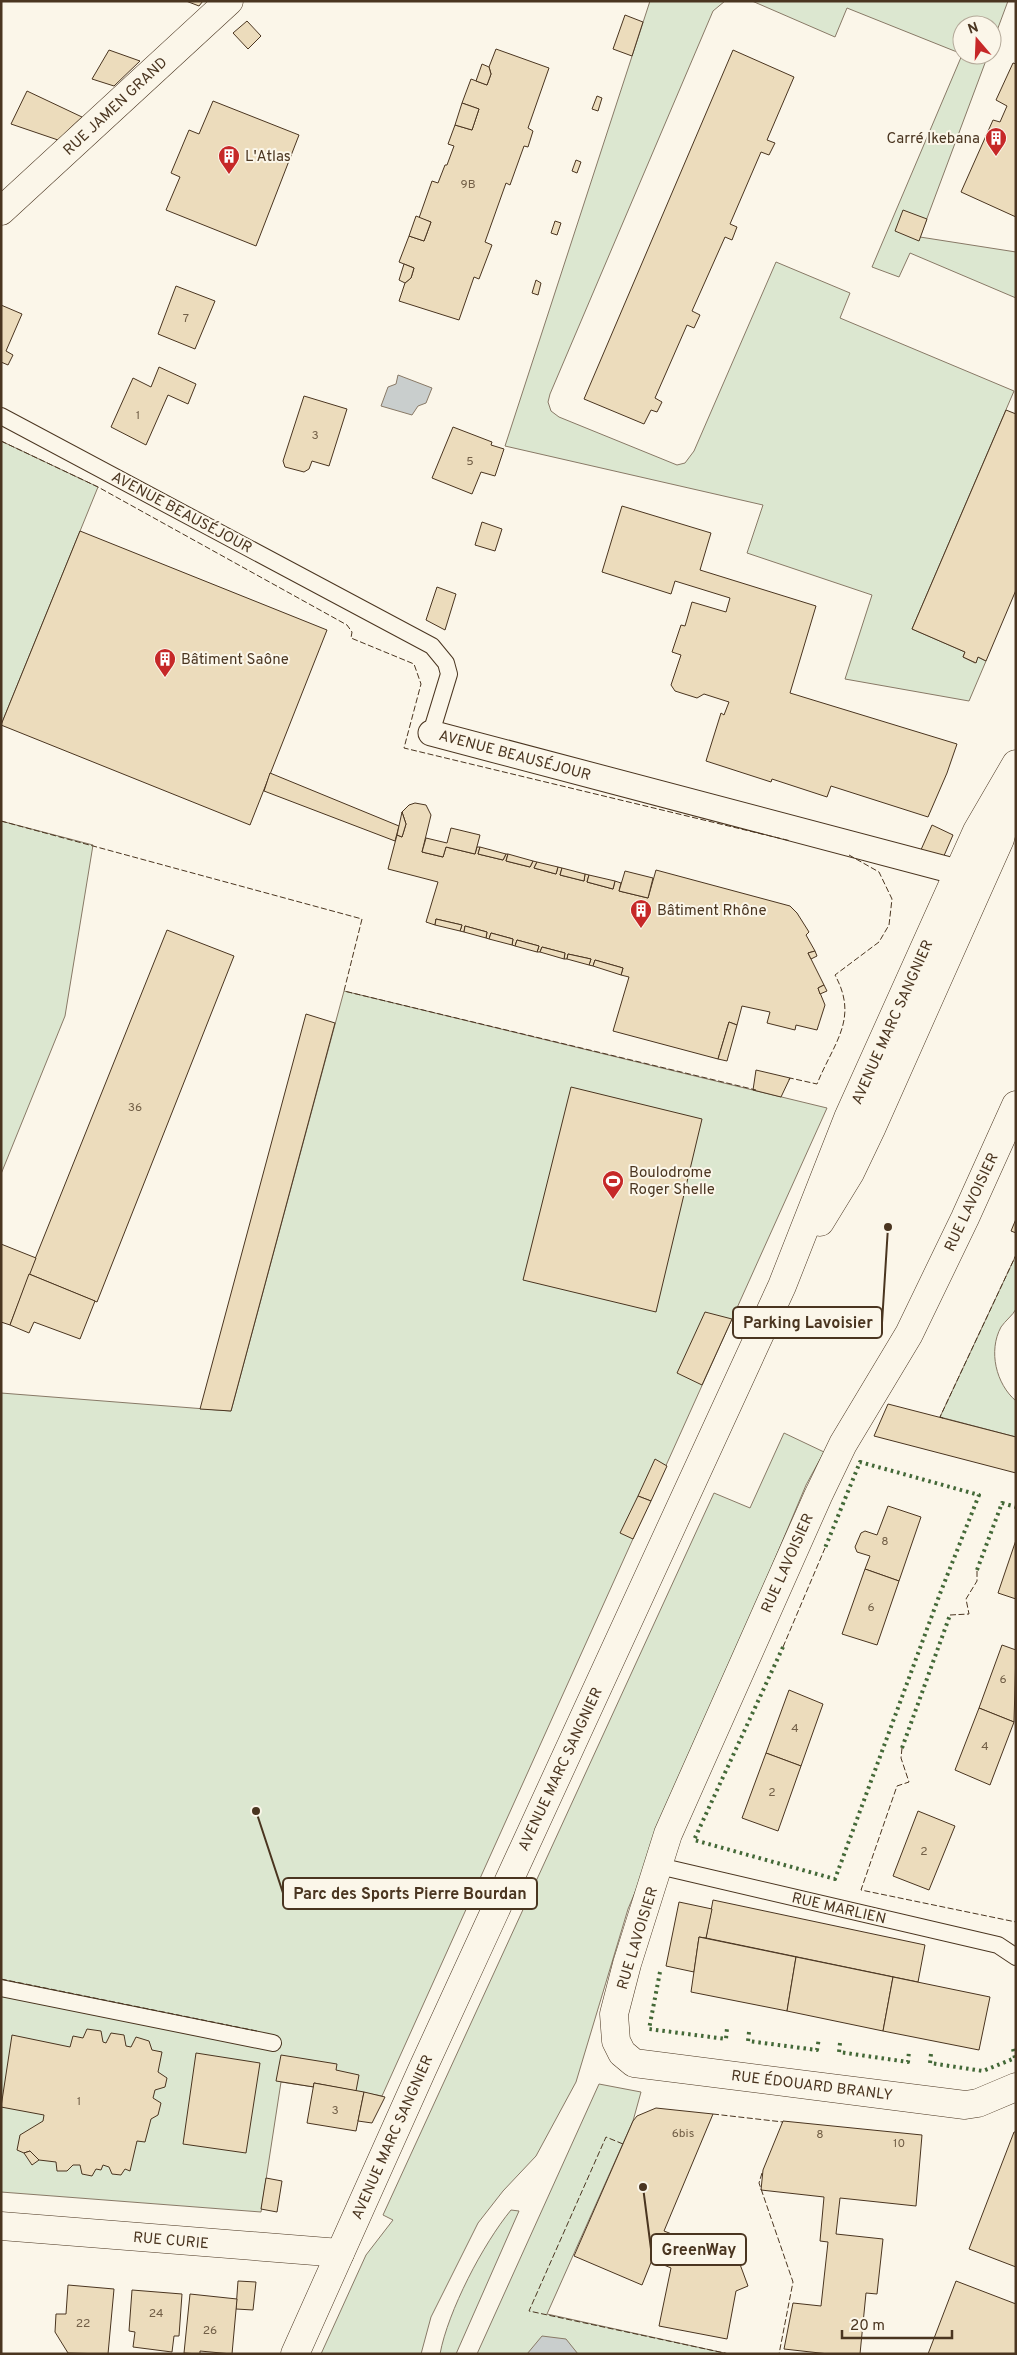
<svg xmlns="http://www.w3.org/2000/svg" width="1017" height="2355" font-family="Overpass,sans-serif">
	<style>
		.green { fill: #dce7d0; stroke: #887966 }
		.water { fill: #c9cecd; stroke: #887966 }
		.building { fill: #ecdcbc; stroke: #4a3520 }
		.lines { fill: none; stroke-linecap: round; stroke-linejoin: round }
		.service-casing { stroke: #4a3520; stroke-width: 18 }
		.pedestrian-casing { stroke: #4a3520; stroke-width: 27 }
		.minor-casing { stroke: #4a3520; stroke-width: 29 }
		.service { stroke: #fbf6e9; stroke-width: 16 }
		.pedestrian { stroke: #fbf6e9; stroke-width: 25 }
		.minor { stroke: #fbf6e9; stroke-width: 28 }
		.hedge { stroke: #436837; stroke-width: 4; stroke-dasharray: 2.5 4; stroke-linecap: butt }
		.fence { stroke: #4a3520; stroke-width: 1; stroke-dasharray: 6 2.5; stroke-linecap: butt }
		.labels { text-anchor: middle; stroke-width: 4; stroke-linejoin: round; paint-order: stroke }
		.number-label { font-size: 12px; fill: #725f47 }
		.street-label { font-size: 15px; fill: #4a3520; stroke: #fbf6e9 }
		.poi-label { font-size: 15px; fill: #4a3520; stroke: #fbf6e9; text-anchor: start }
		.leader { fill: none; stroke: #4a3520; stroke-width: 2 }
		.callout-dot { fill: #4a3520; stroke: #fbf6e9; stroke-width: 2 }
		.callout { fill: #fbf6e9; stroke: #4a3520; stroke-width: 2 }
		.callout-label { font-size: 16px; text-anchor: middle; font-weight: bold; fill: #4a3520 }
	</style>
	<rect width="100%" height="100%" fill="#fbf6e9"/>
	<!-- green -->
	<g class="green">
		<path d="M650,1h75l-12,10 -163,383 -2,8 3,9 8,6 118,48 8,-2 9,-12 82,-189 74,31 -10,25 174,73 -102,238 53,23 -2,5 12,6 3,-6 8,4 -17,40 -124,-22 27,-84 -125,-42 16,-48 -258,-59z"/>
		<path d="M752,1h256l-16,43v-19h-30v29l-115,-46 -12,29z"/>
		<path d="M962,55h26l-68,182 96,15v46l-106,-45 -11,24 -27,-10z"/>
		<path d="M1,441l97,46 -97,238z"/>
		<path d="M1,821l92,24 -28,171 -64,158z"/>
		<path d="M344,991l483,117 -445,988 -67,-12 -1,3 -33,-5 -20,130 -260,-20v-799l230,18z"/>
		<path d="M1016,1255c0,8 1,50 0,54 -3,6 -11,12 -15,18 -13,24 -5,57 15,74v36l-76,-20z"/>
		<path d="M784,1433l40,19 -18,33 -178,424 -52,173 -40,74 -33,35 -25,32 -47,94 -10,37h-100l45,-99 27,-35 -10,-5 331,-722 36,15z"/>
		<path d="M599,2084l42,8 -8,29 -86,193 182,40h-252z"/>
		<path d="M511,2210l8,1 -63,143h-16c8,-43 43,-110 71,-144z"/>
	</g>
	<!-- water -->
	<g class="water">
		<path d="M398,375l34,13 -6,15 -8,3 -6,9 -31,-9 7,-19 8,-3z"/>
		<path d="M542,2336l24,3 12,15h-51z"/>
	</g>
	<!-- building -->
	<g class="building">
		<path d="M186,1h17l-4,5z"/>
		<path d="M625,15l18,7 -11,34 -19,-7z"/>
		<path d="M247,21l14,15 -13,13 -15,-16z"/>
		<path d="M496,49l53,19 -21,60 5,3 -5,16 -4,-1 -14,39 -4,-2 -21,59 7,3 -13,34 -5,-2 -15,43 -60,-19 6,-18 6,-5 3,-10 -15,-6 10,-26 15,5 7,-19 -12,-4 13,-37 6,2 7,-18h2l7,-19 -6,-2 7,-19 17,5 7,-21 -17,-6 9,-24 16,6 4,-11 -2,-7z"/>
		<path d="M109,50l31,11 -26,25 -22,-7z"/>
		<path d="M733,50l61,27 -27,63 8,3 -6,12 -8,-3 -31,72 7,3 -5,13 -7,-3 -33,74 8,4 -6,13 -7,-3 -32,73 7,4 -5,10 -6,-2 -7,14 -60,-25z"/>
		<path d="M1013,63l3,1v153l-55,-25 32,-72 7,2 7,-16 -11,-6z"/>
		<path d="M482,64l7,3 2,7 -4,11 -11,-4z"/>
		<path d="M27,91l55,26 -24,23 -47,-16z"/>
		<path d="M597,96l5,2 -4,13 -6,-2z"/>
		<path d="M213,101l86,34 -43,111 -90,-36 14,-33 -9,-4 18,-43 10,4z"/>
		<path d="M462,103l17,6 -7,21 -17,-5z"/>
		<path d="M576,160l5,2 -4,11 -5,-2z"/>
		<path d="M903,210l24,9 -8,22 -24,-10z"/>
		<path d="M416,216l15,6 -7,19 -15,-5z"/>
		<path d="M555,221l6,2 -4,12 -6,-2z"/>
		<path d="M404,264l10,4 -3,10 -6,5 -6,-3z"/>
		<path d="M536,280l5,3 -3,12 -6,-2z"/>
		<path d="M176,286l39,15 -20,48 -37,-15z"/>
		<path d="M1,305l21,9 -16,37 7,4 -5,10 -7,-3z"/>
		<path d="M159,367l37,17 -8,20 -20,-9 -22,50 -35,-18 22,-49 18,9z"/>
		<path d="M304,396l43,13 -18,57 -17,-5 -3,8 -5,3 -19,-5 -2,-6z"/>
		<path d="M1006,410l10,4v176l-30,71 -8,-4 -2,6 -13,-6 2,-5 -53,-23z"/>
		<path d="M453,427l39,15 -1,3 13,4 -9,27 -14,-4 -9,22 -40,-16z"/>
		<path d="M622,506l89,27 -11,37 116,36 -26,87 167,51 -10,29 -19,44 -97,-31 -4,11 -55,-18 -1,3 -65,-21 15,-48 3,2 5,-13 -25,-8 -7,4 -22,-7 -4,-6 10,-30 -9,-3 9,-27 4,1 7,-24 34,10 4,-14 -55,-17 -4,13 -69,-22z"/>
		<path d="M482,522l20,7 -7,22 -20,-6z"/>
		<path d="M80,531l247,99 -77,195 -249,-100z"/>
		<path d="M437,587l19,7 -11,36 -19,-10z"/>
		<path d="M270,773l129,53 -4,15 -131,-50z"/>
		<path d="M415,803l11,2 5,10 -9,37 21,5 3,-10 29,7 2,-7h3l-2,7 25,6 3,-6h2l-2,7 24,6 3,-6 4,1 -3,6 22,6 2,-7 4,1 -2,7 24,6 1,-7 4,1 -2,7 26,7 2,-8 6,2 -2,8 29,7 8,-28 134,36 7,7 12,19 -3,3 9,16 -7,2 16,32 -6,3 7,17 -8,25 -21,-5 -1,5 -28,-7 3,-11 -28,-6 -5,19 -8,-3 -11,37 -105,-28 16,-54 -8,-2 2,-7 -28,-8 -2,6 -4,-1 2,-6 -23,-5 -1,5h-3l1,-6 -23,-6 -2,5h-3l2,-6 -22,-6 -2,6 -3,-1 1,-6 -22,-6 -2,6 -3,-1 1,-6 -22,-6 -1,6 -4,-1 2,-6 -26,-6 -1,6 -9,-3 12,-40 -50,-13 9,-34 5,2 4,-13 -4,-12 7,-7z"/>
		<path d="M402,812l4,12 -4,13 -5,-2z"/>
		<path d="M932,825l21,10 -10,23 -23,-6z"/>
		<path d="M451,828l29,7 -5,19 -29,-7 -3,10 -21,-5 4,-14 21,5z"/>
		<path d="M480,847l26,7 -3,6 -25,-6z"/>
		<path d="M508,854l25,7 -3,6 -24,-6z"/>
		<path d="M537,862l21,5 -2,7 -22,-6z"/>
		<path d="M562,868l23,6 -1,7 -24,-6z"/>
		<path d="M625,871l28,7 -5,20 -29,-7z"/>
		<path d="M589,875l26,6 -2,8 -26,-7z"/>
		<path d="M436,919l26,6 -2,6 -25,-6z"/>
		<path d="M465,926l22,6 -1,6 -22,-6z"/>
		<path d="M167,930l67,26 -137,346 -68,-28z"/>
		<path d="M491,933l22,6 -1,6 -23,-6z"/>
		<path d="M517,940l22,6 -2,6 -22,-6z"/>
		<path d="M542,947l23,6 -1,6 -24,-7z"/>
		<path d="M815,951l2,5 -6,3 -3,-6z"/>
		<path d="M568,954l23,5 -2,6 -22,-6z"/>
		<path d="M595,960l28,8 -2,7 -28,-9z"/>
		<path d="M824,985l3,6 -7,3 -2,-6z"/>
		<path d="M306,1014l29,9 -104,388 -31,-2z"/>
		<path d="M729,1022l8,3 -10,36 -9,-2z"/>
		<path d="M756,1070l34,8 -9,19 -28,-7z"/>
		<path d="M571,1087l131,32 -46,193 -133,-32z"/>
		<path d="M1016,1219v14l-5,-2z"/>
		<path d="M1,1244l35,14 -26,67 -9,-3z"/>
		<path d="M29,1274l66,27 -15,38 -46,-17 -5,11 -19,-8z"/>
		<path d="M705,1312l27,7 -30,66 -25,-12z"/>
		<path d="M888,1404l128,33v36l-142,-37z"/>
		<path d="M655,1459l12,7 -16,35 -13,-5z"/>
		<path d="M638,1496l13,5 -18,38 -13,-6z"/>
		<path d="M888,1506l33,11 -22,64 -34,-12 5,-13 -13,-4 -2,-5 6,-14 4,-2 12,4z"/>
		<path d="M1016,1540v59l-18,-6z"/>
		<path d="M865,1569l34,12 -22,64 -35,-11z"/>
		<path d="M1002,1645l14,5 -2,72 -35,-14z"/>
		<path d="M789,1690l34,14 -22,62 -35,-13z"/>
		<path d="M979,1708l35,14 -24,63 -35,-15z"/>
		<path d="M766,1753l35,13 -23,65 -36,-13z"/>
		<path d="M918,1811l37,15 -26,64 -36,-14z"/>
		<path d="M713,1900l212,45 -7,37 -212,-44z"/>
		<path d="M679,1902l33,7 -6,29 -7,-1 -5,35 -28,-6z"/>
		<path d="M699,1937l97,20 -9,54 -96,-19z"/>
		<path d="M796,1957l97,20 -10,54 -96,-20z"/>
		<path d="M893,1977l97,20 -11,53 -96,-19z"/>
		<path d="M87,2029l14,2 2,11 3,1 5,-10 13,2 2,11 5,1 5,-10 13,4 3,9 10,2 -4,20 9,6 -2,9 -10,3 -2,8 8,5 -3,12 -7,4 -6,23 -8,-1 -7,30 -5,-2 -4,6 -9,-1 -3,-7 -6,-2 -2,5 -5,-1 -4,7 -10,-2 -2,-9h-7l-6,6h-10l-1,-9 -17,-2 -9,-9 -6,2 -7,-3 3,-15 23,-14 1,-6 -43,-8 11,-72 58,12 3,-11 10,2z"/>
		<path d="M196,2053l64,10 -14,90 -63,-9z"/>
		<path d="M281,2055l56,9 -1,6 23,5 -3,16 -42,-8v4l-38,-6z"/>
		<path d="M314,2083l50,9 -8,39 -49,-8z"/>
		<path d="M364,2092l21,5 -13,26 -14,-2z"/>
		<path d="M656,2108l57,6 -49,117 13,5 57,12 14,38 -12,5 -9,48 -68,-13 12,-58 -19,-8 -10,25 -68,-29 59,-135 4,-5z"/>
		<path d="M783,2121l139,14 -6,71 -76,-8 -4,36 47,5 -6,55 -11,-1 -6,61h-31l-45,-5 9,-46 28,3 7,-64 -8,-1 4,-44 -63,-7 2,-20z"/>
		<path d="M1014,2132h2v135l-47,-18z"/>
		<path d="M30,2151l9,9 -7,5 -8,-12z"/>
		<path d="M266,2178l16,3 -5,31 -16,-3z"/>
		<path d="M238,2281l18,1 -3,28 -17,-1z"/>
		<path d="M956,2281l60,23v50h-88z"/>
		<path d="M68,2285l46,4 -6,65 -40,-1 -13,-21 1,-18h10z"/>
		<path d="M132,2290l50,4 -3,42h-5l-2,16 -39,-5 2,-15 -6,-1z"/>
		<path d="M190,2294l47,5 -5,55 -32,-3v3l-16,-1z"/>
	</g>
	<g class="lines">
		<!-- service casing -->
		<g class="service-casing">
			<g id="service">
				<path d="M1,416l431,230 14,17 3,11 -18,59"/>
				<path d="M659,1866l339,79 18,12"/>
				<path d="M1,1988l272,55"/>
			</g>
		</g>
		<!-- pedestrian casing -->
		<g class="pedestrian-casing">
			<path id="pedestrian" d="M431,733l515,136 12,6"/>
		</g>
		<!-- minor casing -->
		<g class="minor-casing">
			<g id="minor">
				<path d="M1,211l228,-210"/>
				<path d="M1016,1105l-51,113 -56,116 -66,110 -25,52 -150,338 -41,130 -13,50 2,27 6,12 12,10 331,42 13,-2 38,-16"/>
				<path d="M820,1222l30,-49 21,-44 100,-225 29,-65 14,-54"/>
				<path d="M1,2226l339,27"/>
				<path d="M295,2354l127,-284 360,-784 66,-168 129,-287 39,-67"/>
			</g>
		</g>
		<!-- service -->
		<use href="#service" class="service"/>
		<!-- pedestrian -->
		<use href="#pedestrian" class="pedestrian"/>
		<!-- minor -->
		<use href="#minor" class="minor"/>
		<!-- hedge -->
		<g class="hedge">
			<path d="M977,1570l25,-67 14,4"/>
			<path d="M783,1647l-89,193 141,39 106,-288 38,-96 -119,-33 -35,86"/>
			<path d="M902,1748l48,-133"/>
			<path d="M660,1972l-11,57 77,10 1,-11"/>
			<path d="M749,2032l-1,9 69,9 2,-12"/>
			<path d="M840,2043l-1,9 69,10 1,-11"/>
			<path d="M931,2054l-1,9 53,8 32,-13 -2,-9"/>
		</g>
		<!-- fence -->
		<g class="fence">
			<path d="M1,441l97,46 249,138 5,7 -1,6 63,26 7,20 -17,64 387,93"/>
			<path d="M1,821l361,98 -18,72 412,99"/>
			<path d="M789,1080l1,-2 27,6c17,-42 42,-65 18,-109l44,-33 10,-17 3,-26 -13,-27 -30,-17"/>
			<path d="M943,1418l-3,-1 76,-162"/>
			<path d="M950,1615l19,-1 -3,-15 11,-18v-11"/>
			<path d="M783,1647l42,-99"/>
			<path d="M902,1748l-1,10 8,24 -12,4 -36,104 155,32"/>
			<path d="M1,1979l256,52"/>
			<path d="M713,2114l70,8"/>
			<path d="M623,2144l-17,-7 -77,174 200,43"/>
			<path d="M762,2173l-3,10 34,99 -14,72"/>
		</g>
	</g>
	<!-- icons -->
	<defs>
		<g id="building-pin" transform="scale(1.125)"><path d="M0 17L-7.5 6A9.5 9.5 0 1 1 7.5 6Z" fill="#c62828" stroke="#fbf6e9"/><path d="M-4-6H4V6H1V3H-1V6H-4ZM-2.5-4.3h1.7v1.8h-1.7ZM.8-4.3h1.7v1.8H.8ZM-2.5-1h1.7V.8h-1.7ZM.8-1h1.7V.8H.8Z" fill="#fff"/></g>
		<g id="stadium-pin" transform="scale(1.125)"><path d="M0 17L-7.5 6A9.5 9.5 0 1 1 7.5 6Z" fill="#c62828" stroke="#fbf6e9"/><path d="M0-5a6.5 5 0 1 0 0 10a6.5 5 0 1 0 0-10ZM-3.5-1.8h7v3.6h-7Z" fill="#fff"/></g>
	</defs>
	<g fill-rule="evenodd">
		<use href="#building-pin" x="996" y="138"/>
		<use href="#building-pin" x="229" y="156"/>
		<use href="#building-pin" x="165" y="659"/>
		<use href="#building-pin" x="641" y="910"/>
		<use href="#stadium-pin" x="613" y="1181"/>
	</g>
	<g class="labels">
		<!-- number labels -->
		<g class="number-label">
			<text x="468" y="188">9B</text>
			<text x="186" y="322">7</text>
			<text x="138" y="419">1</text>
			<text x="315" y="439">3</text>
			<text x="470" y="465">5</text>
			<text x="135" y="1111">36</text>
			<text x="885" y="1545">8</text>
			<text x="871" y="1611">6</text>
			<text x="1003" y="1683">6</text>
			<text x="795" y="1732">4</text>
			<text x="985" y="1750">4</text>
			<text x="772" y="1796">2</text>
			<text x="924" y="1855">2</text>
			<text x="79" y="2105">1</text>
			<text x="335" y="2114">3</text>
			<text x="683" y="2137">6bis</text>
			<text x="820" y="2138">8</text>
			<text x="899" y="2147">10</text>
			<text x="156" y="2317">24</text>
			<text x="83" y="2327">22</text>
			<text x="210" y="2334">26</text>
		</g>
		<!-- street labels -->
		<g class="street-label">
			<text transform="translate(115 106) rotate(-43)" y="5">RUE JAMEN GRAND</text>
			<text transform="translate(182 512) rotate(28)" y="5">AVENUE BEAUSÉJOUR</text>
			<text transform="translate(515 755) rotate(15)" y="5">AVENUE BEAUSÉJOUR</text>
			<text transform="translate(892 1022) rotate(-66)" y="5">AVENUE MARC SANGNIER</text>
			<text transform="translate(971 1202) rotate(-65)" y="5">RUE LAVOISIER</text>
			<text transform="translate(787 1563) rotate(-66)" y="5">RUE LAVOISIER</text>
			<text transform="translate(560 1769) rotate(-65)" y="5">AVENUE MARC SANGNIER</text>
			<text transform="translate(839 1908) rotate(13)" y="5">RUE MARLIEN</text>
			<text transform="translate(637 1938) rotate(-73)" y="5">RUE LAVOISIER</text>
			<text transform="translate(812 2085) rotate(7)" y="5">RUE ÉDOUARD BRANLY</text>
			<text transform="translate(392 2137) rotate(-66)" y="5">AVENUE MARC SANGNIER</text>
			<text transform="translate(171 2240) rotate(5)" y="5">RUE CURIE</text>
		</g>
		<!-- poi labels -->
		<g class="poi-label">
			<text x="980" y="143" text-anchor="end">Carré Ikebana</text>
			<text x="245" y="161">L'Atlas</text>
			<text x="181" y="664">Bâtiment Saône</text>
			<text x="657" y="915">Bâtiment Rhône</text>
			<text x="629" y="1177">Boulodrome<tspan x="629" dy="17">Roger Shelle</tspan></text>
		</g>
	</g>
	<!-- callouts -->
	<path class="leader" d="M888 1227L882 1323M256 1811L283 1893M643 2187L651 2249"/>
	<g class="callout-dot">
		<circle cx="888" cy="1227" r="5"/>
		<circle cx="256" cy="1811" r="5"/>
		<circle cx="643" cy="2187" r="5"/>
	</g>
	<g class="callout">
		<rect x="733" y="1307" width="149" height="31" rx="5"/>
		<rect x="283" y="1878" width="254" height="31" rx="5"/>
		<rect x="651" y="2234" width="95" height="31" rx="5"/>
	</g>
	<g class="callout-label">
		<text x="808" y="1328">Parking Lavoisier</text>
		<text x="410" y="1899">Parc des Sports Pierre Bourdan</text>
		<text x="699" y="2255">GreenWay</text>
	</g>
	<!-- border -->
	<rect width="1017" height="2355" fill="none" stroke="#4a3520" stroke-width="5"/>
	<!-- north arrow -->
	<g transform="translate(977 40) rotate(341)"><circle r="24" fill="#fbf6e9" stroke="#b4a999"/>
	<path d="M0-4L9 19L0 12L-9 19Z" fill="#c62828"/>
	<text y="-8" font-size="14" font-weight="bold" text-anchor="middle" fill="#4a3520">N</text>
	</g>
	<!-- scale -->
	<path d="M842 2330v8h110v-8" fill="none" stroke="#4a3520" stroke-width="2.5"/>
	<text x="850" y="2330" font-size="15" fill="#4a3520" stroke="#fbf6e9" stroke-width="4" paint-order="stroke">20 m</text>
</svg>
